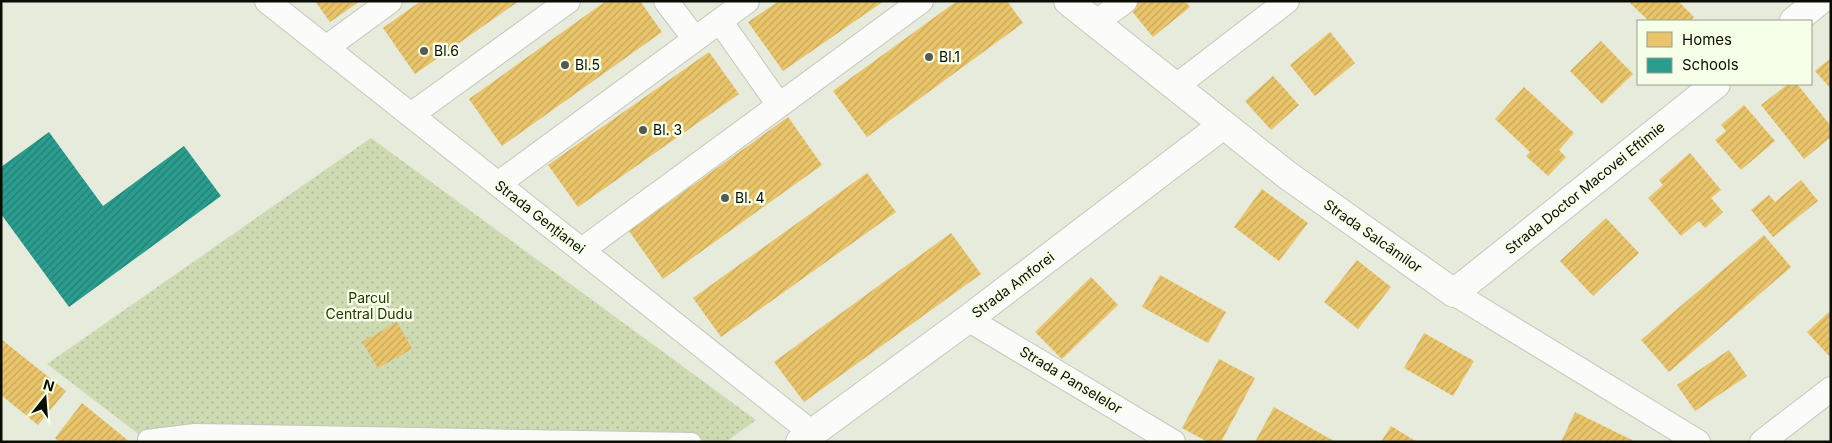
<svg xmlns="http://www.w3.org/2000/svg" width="1832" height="443" font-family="Inter,sans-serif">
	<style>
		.park { fill: url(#park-dots) }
		.homes { fill: url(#homes-hatch) }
		.schools { fill: url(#schools-hatch) }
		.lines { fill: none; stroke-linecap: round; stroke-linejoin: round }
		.pedestrian-casing { stroke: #c4c8bb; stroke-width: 20 }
		.minor-casing { stroke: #c4c8bb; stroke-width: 26 }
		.tertiary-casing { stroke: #c4c8bb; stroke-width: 30 }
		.pedestrian { stroke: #fbfcfa; stroke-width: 18 }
		.minor { stroke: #fbfcfa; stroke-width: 24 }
		.tertiary { stroke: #fbfcfa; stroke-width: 28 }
		.poi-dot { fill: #575b4f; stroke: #f6ffe7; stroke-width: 2 }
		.labels { text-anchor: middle; stroke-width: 5; stroke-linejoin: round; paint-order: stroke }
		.poi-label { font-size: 14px; fill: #0a0d04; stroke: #f6ffe7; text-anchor: start }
		.street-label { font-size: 14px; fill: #0a0d04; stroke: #f6ffe7 }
		.park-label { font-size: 14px; fill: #293402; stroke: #f6ffe7 }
	</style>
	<defs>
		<pattern id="park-dots" width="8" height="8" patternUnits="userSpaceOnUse" patternTransform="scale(1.25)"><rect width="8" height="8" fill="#cddab2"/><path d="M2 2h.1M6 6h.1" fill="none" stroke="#afba97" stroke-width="1.8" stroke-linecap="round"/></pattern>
		<pattern id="homes-hatch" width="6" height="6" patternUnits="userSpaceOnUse" patternTransform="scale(1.25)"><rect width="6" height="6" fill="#e9c46a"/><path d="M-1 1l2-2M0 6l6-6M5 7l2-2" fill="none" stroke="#c6a75a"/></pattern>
		<pattern id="schools-hatch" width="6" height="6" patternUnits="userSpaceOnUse" patternTransform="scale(1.25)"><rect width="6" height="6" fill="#2a9d8f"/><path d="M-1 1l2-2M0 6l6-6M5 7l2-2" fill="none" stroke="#227e73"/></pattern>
	</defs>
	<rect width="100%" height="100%" fill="#e6ebdb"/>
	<!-- park -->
	<path class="park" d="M371,138l385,282 -30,22h-577l-102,-78z"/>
	<!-- homes -->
	<g class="homes">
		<path d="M315,1h45l-30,21z"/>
		<path d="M421,1h98l-104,73 -32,-46z"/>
		<path d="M606,1h34l22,31 -160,114 -33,-47z"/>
		<path d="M779,1h105l-101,70 -35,-49z"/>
		<path d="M957,1h50l16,22 -156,114 -34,-46z"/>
		<path d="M1140,1h45l5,6 -37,30 -23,-28z"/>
		<path d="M1632,1h46l16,16 -4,4h-41l-19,-18z"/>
		<path d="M1330,32l25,31 -40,33 -25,-31z"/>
		<path d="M1601,41l32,33 -31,30 -32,-33z"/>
		<path d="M709,52l30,42 -161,113 -30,-42z"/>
		<path d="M1831,58v31l-16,-18z"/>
		<path d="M1273,76l26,29 -28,25 -26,-29z"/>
		<path d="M1788,84h9l34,42v11l-27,22 -43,-54z"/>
		<path d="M1524,87l50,46 -15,17 7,7 -18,19 -22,-20 4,-4 -35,-33z"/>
		<path d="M1744,105l31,36 -34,29 -26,-30 11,-9 -5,-6z"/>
		<path d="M788,117l34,48 -159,114 -34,-48z"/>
		<path d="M1690,153l31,37 -10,8 12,14 -18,16 -6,-7 -18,15 -33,-38 15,-13 -4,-5z"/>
		<path d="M867,173l29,39 -175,125 -28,-39z"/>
		<path d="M1801,180l17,21 -45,36 -22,-27 18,-15 6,7z"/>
		<path d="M1262,189l46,34 -29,38 -45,-34z"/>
		<path d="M1606,218l33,35 -46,43 -33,-35z"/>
		<path d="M951,233l30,41 -177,128 -30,-40z"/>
		<path d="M1764,235l27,32 -122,105 -28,-32z"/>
		<path d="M1357,260l34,27 -33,42 -34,-27z"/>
		<path d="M1160,275l66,37 -18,31 -66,-36z"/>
		<path d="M1091,277l27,28 -56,54 -27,-27z"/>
		<path d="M1831,310v48l-24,-26z"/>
		<path d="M397,322l15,27 -34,19 -16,-26z"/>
		<path d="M1424,333l50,28 -21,35 -49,-28z"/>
		<path d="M1,339l65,52 -28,34 -37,-30z"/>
		<path d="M1729,350l18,26 -52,35 -18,-26z"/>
		<path d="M1219,359l36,19 -34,64h-13l-26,-14z"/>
		<path d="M82,403l48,39h-70l-5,-4z"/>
		<path d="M1274,407l58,33 -1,2h-76z"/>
		<path d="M1575,412l61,30h-75z"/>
		<path d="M1391,426l26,16h-36z"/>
	</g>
	<!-- schools -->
	<path class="schools" d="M49,132l54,74 81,-60 37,50 -152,111 -68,-93v-47z"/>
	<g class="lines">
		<!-- pedestrian casing -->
		<g class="pedestrian-casing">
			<path id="pedestrian" d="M147,439l48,-6 497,9"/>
		</g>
		<!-- minor casing -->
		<g class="minor-casing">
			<g id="minor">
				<path d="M267,1l545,432"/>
				<path d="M666,1l29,38"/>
				<path d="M720,21l59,84"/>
				<path d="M1095,23l30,-22"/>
				<path d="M326,48l64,-47"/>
				<path d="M1175,87l112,-86"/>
				<path d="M411,115l157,-114"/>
				<path d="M498,184l249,-183"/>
				<path d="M582,250l339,-249"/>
				<path d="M1454,293l244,149"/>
				<path d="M968,319l205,123"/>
				<path d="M1762,442l69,-53"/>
			</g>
		</g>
		<!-- tertiary casing -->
		<g class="tertiary-casing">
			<g id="tertiary">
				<path d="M1068,1l219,174 167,118 262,-209"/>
				<path d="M1794,21l25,-20"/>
				<path d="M800,442l168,-123 255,-194"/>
			</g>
		</g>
		<!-- pedestrian -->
		<use href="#pedestrian" class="pedestrian"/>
		<!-- minor -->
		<use href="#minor" class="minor"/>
		<!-- tertiary -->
		<use href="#tertiary" class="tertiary"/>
	</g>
	<!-- markers -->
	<g class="poi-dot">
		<circle cx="424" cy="51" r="5"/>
		<circle cx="929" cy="57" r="5"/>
		<circle cx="565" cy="65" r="5"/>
		<circle cx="643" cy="130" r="5"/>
		<circle cx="725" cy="198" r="5"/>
	</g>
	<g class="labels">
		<!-- poi labels -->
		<g class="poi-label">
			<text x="434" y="56">Bl.6</text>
			<text x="939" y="62">Bl.1</text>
			<text x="575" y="70">Bl.5</text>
			<text x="653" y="135">Bl. 3</text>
			<text x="735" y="203">Bl. 4</text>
		</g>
		<!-- street labels -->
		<g class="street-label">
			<text transform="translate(1585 188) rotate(-39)" y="5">Strada Doctor Macovei Eftimie</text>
			<text transform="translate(540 217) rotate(38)" y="5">Strada Gențianei</text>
			<text transform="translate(1373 236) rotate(35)" y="5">Strada Salcâmilor</text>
			<text transform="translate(1013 285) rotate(-37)" y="5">Strada Amforei</text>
			<text transform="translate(1071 380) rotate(31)" y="5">Strada Panselelor</text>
		</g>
		<!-- park labels -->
		<g class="park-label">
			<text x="369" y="303">Parcul<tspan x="369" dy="16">Central Dudu</tspan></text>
		</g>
	</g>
	<!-- border -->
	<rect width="1832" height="443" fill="none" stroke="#0a0d04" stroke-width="5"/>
	<!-- legend -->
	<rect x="1637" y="20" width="175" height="65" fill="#f6ffe7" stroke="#989e8c"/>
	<rect x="1647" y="32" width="25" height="15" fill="#e9c46a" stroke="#989e8c"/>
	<text x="1682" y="45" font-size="15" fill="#0a0d04">Homes</text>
	<rect x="1647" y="58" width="25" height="15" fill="#2a9d8f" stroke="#989e8c"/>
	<text x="1682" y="70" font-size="15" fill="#0a0d04">Schools</text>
	<!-- north arrow -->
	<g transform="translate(45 398) rotate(17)" stroke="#f6ffe7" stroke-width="4" paint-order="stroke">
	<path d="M0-4L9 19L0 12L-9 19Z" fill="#0a0d04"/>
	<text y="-8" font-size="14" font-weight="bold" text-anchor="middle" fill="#0a0d04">N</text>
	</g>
</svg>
